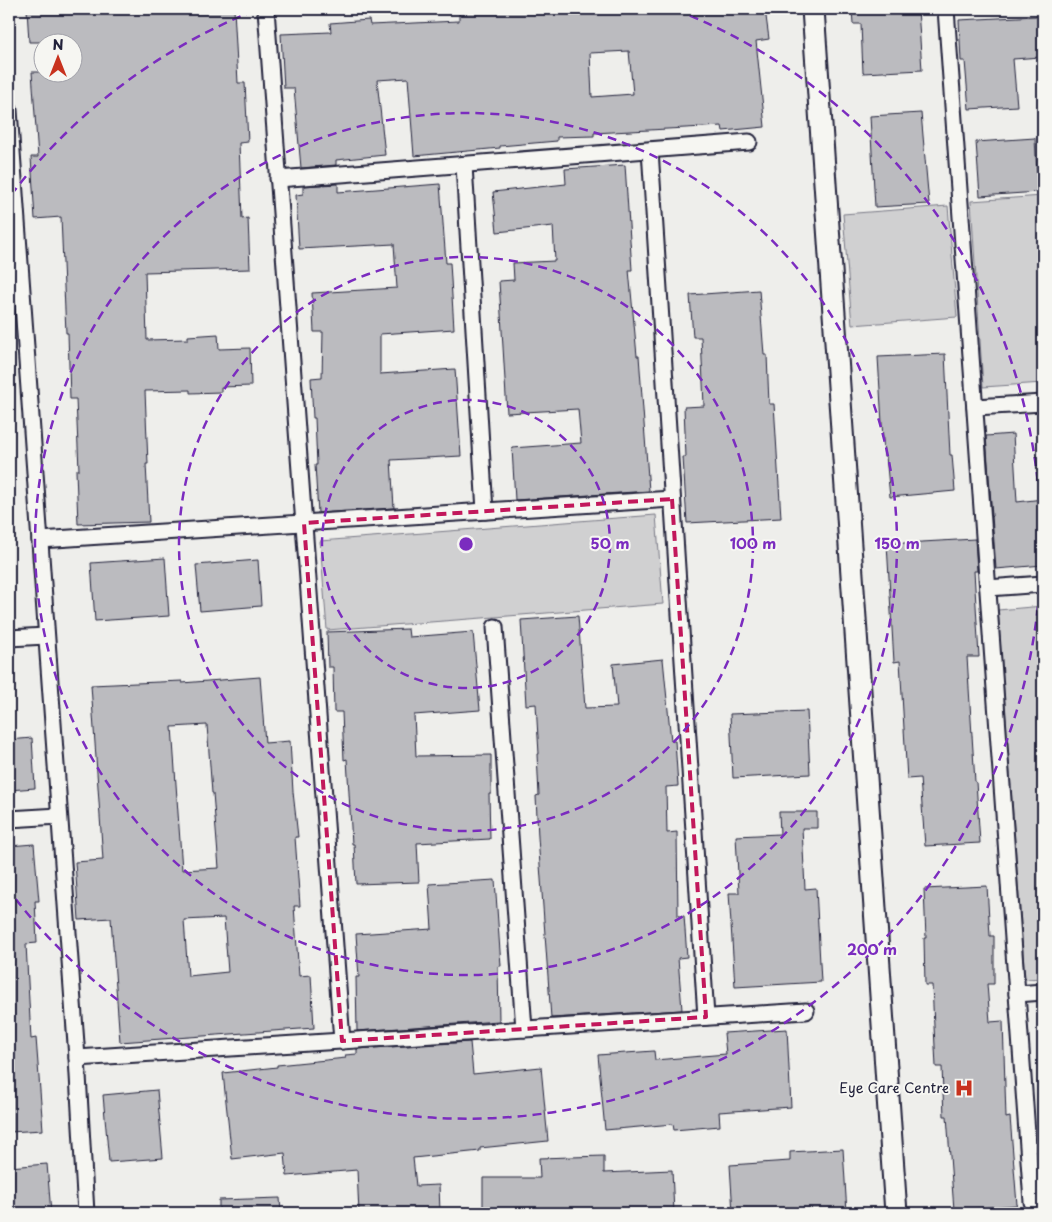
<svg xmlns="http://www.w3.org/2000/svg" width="1052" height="1222" font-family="'Playpen Sans',sans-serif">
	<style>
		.green { fill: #d0d0d1; stroke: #797986 }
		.building { fill: #bbbbbf; stroke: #22223b; fill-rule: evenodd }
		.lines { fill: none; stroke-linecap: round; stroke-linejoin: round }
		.street-casing { stroke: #22223b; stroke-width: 19 }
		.secondary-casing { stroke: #22223b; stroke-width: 25 }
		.street { stroke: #f6f6f2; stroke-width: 15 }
		.secondary { stroke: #f6f6f2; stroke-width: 21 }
		.marked { fill: none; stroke: #c2185b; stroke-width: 4; stroke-dasharray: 10 6; stroke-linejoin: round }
		.ring { fill: none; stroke: #7b2cbf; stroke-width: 2.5; stroke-dasharray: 9 6 }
		.labels { text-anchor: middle; stroke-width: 4; stroke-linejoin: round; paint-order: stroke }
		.poi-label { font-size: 14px; fill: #22223b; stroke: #f6f6f2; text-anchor: end }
		.centre { fill: #7b2cbf; stroke: #f6f6f2; stroke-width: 2.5 }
		.ring-label { font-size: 15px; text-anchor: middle; font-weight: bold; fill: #7b2cbf; stroke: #f6f6f2; stroke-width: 4; stroke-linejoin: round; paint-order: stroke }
	</style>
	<rect width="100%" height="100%" fill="#eeeeeb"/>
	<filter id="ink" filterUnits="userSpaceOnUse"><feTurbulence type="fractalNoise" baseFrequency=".02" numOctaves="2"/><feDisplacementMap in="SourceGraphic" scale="10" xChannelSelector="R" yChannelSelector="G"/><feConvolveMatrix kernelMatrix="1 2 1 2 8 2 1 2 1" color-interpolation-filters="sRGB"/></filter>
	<g filter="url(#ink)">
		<!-- green -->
		<g class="green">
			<path d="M1043,196v187l-60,4 -12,-186z"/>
			<path d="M948,206l9,111 -105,8 -9,-111z"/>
			<path d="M656,515l7,89 -336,26 -7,-89z"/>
			<path d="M1043,606v372l-18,1 -27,-369z"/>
		</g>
		<!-- building -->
		<g class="building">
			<path d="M27,9h207l4,74h7l3,59 -9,1 3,76 6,-1 2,51 -105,3 2,68 41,-1v-3l30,-2 1,15 31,-1 1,38 -30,1v5l-31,1v-3l-45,1 3,73h-2l3,58 -71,2 -2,-54h3l-3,-71h-6l-2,-66h-2l-5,-116 -26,2 -4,-62h7l-6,-85h40v-30h-43z"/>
			<path d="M494,9h271l4,30 -13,2 9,86 -42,4 -1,-5 -128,7v3l-37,1v4l-57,5v2l-86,8 -6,-78 -31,2 8,75 -49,5v5l-35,3 -7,-80h-10l-3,-54 50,-2 -1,-9 39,-3 1,5 89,-4v-9l36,-2zM629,51l4,43 -41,3 -2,-44z"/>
			<path d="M852,9h66l4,61 -59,3 -2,-49h-8z"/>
			<path d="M1038,16l3,41 -28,2 4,47 -48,3 -4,-48h-4l-2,-41z"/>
			<path d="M921,113l8,91 -54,3 -5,-91z"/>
			<path d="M1035,138l3,54 -58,4 -4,-54z"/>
			<path d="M625,165l7,105h-3l8,86h2l10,135 -134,9 -3,-52 69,-5 -3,-34 -71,4 -8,-132 15,-1 -1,-17 42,-2 -2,-35 -56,6 -4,-40 73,-8 -1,-15z"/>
			<path d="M338,184v8l102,-8 6,79h4l4,66 -74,5v40l75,-5 6,87 -70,4 3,48 -76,5 -3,-48h2l-2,-47h-2l-2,-40 11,-1 1,-45h-9l-2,-39 85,-5 -3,-44 -95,5 -3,-54 7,-1v-8z"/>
			<path d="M759,290l5,65h3l2,49h5l7,114 -94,5 -4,-66h3l-2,-50 20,-1 -3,-69h-8l-3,-42z"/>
			<path d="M945,354l5,101h2l3,36 -65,6 -4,-41h-2l-6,-99z"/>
			<path d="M1013,434l4,68 26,-3v66l-47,4 -10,-133z"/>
			<path d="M975,539l2,32h-3l5,86h-12l8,125h1l4,61 -55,3 -5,-68 -13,1 -7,-118 -6,1 -7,-118z"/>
			<path d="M165,558l4,58 -74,5 -4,-58z"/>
			<path d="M258,560l3,46 -61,5 -4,-46z"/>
			<path d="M578,616l7,92 32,-1 -4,-43 50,-5 8,82h4l3,45 -12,1 1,46 10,-1 1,84h6l3,41 -9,1 4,52 -131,8 -13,-181 -2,-41 3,-1 -2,-41h2l-3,-50 -10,1 -5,-85z"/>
			<path d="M408,629l1,8 64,-5 7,78 -66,5 2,41 75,-1v39h-2l1,45 -73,4 2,39 -63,2 -2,-40h-2l-5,-85 -3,1 -2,-48h-8l-1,-45h-5l-1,-35z"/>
			<path d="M260,677l5,66 25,-2 3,51 5,45h-3l5,69h-6l5,70 12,-1 3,53 -194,14 -9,-124 -32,2 -4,-58 28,-2 -12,-175 91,-4v2zM207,725l5,68h1l6,75 -37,2 -10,-143zM224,918l4,54 -40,4 -4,-56z"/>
			<path d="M807,711l3,63 -77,4 -3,-64z"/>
			<path d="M32,738l3,50 -26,2v-50z"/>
			<path d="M779,812h38v16h-15l3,61 11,-1 5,94 -86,5 -6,-94h10l-3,-57 44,-2z"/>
			<path d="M34,844l5,57h-4l2,42 -11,1 5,95 5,-1 7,92 -34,2v-286z"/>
			<path d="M495,880l6,86h-3l1,55 -142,10 -1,-54h3l-3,-43 76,-5 -3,-45z"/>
			<path d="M987,886l3,50h4v48h-7l3,38 13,-1 3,97 4,-1 7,88 -63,5 -7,-94h-3l-2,-49h-6l-4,-82h-7l-1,-47h2l-2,-49z"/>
			<path d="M787,1029l4,78 -72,5 1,14 -46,4 -1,-6 -68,6 -7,-75 56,-4 1,9 71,-6 -2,-21z"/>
			<path d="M470,1042l3,32 68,-7 7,74 -68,7v3l-67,7 3,28 23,-1 1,28h-81l-2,-43 -70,6 -2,-23 -53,6 -9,-86 54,-6v-2l69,-7 -1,-3 12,-1v-5z"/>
			<path d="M157,1090l6,68 -54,4 -6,-67z"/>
			<path d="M843,1149l4,64h-114l-3,-48 60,-4v-9z"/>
			<path d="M604,1156v17l68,-3 2,43h-191v-35h57l-1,-20z"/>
			<path d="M47,1164l4,49h-42v-46z"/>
			<path d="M280,1198l1,15h-62v-13z"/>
		</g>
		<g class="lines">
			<!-- street casing -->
			<g class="street-casing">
				<g id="street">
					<path d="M266,9l76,1032"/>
					<path d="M946,9l86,1193 6,11"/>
					<path d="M9,110l68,948 9,155"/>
					<path d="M650,150l56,867"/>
					<path d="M464,165l21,346"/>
					<path d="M278,179l471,-37"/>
					<path d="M975,407l68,-4"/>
					<path d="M40,540l632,-41"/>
					<path d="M988,588l55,-4"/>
					<path d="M495,627l29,402"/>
					<path d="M9,638l37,-2"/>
					<path d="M9,819l50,-3"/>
					<path d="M1017,994l26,-2"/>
					<path d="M77,1058l729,-47"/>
				</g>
			</g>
			<!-- secondary casing -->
			<g class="secondary-casing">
				<path id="secondary" d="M813,9l83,1204"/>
			</g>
			<!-- street -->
			<use href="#street" class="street"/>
			<!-- secondary -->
			<use href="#secondary" class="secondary"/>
		</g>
	</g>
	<!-- marked area -->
	<path class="marked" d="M672,499l34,518 -364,24 -38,-518z"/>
	<!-- distance rings -->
	<g class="ring">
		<circle cx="466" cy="544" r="144"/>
		<circle cx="466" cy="544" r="287"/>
		<circle cx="466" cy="544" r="431"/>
		<path d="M11 195A574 574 0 0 1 256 10M676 10A574 574 0 1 1 11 893"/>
	</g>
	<!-- icons -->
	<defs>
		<g id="hospital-bare" transform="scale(1.5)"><path d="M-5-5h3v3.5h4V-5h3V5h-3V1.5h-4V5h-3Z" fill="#c8321e" stroke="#f6f6f2" stroke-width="2.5" paint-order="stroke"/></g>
	</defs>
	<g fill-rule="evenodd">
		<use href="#hospital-bare" x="964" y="1088"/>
	</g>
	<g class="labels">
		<!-- poi labels -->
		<g class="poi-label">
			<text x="949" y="1093">Eye Care Centre</text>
		</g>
	</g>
	<circle cx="466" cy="544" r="8" class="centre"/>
	<g class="ring-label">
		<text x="610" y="549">50 m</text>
		<text x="753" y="549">100 m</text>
		<text x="897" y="549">150 m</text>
		<text x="872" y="955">200 m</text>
	</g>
	<!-- margin -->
	<rect width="1052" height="1222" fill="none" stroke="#f6f6f2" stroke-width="30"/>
	<rect x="15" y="15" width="1022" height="1192" fill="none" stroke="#22223b" stroke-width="2" filter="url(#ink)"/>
	<!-- north arrow -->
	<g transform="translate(58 58)"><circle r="24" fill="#f6f6f2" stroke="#a1a1a9"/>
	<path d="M0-4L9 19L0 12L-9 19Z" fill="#c8321e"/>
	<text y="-8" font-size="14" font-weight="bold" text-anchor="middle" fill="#22223b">N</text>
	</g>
</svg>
